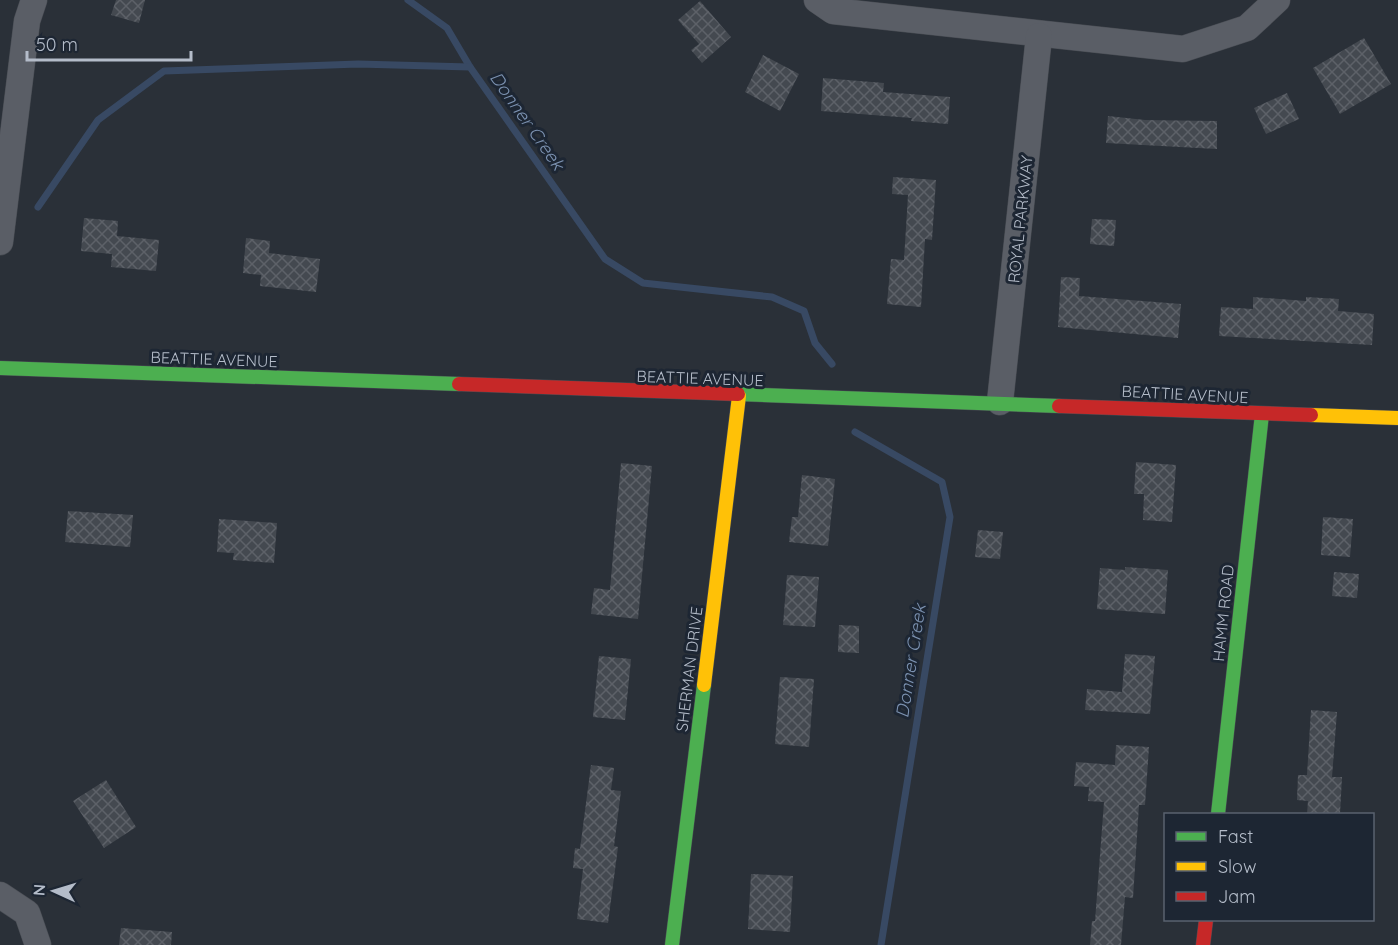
<svg xmlns="http://www.w3.org/2000/svg" width="1398" height="945" font-family="Quicksand,sans-serif">
	<style>
		.lines { fill: none; stroke-linecap: round; stroke-linejoin: round }
		.stream { stroke: #384963; stroke-width: 7 }
		.building { fill: url(#building-cross-hatch) }
		.street-casing { stroke: #484c53; stroke-width: 27 }
		.fast-casing { stroke: #484c53; stroke-width: 15 }
		.slow-casing { stroke: #484c53; stroke-width: 15 }
		.jam-casing { stroke: #484c53; stroke-width: 15 }
		.street { stroke: #5a5e66; stroke-width: 26 }
		.fast { stroke: #4caf50; stroke-width: 14 }
		.slow { stroke: #ffc107; stroke-width: 14 }
		.jam { stroke: #c62828; stroke-width: 14 }
		.labels { text-anchor: middle; stroke-width: 6; stroke-linejoin: round; paint-order: stroke }
		.street-label { font-size: 16px; fill: #b4bcc9; stroke: #1d2633 }
		.water-label { font-size: 18px; font-style: italic; fill: #7c92b1; stroke: #1d2633 }
	</style>
	<defs>
		<pattern id="building-cross-hatch" width="8" height="8" patternUnits="userSpaceOnUse" patternTransform="scale(1.5)"><rect width="8" height="8" fill="#444950"/><path d="M0 0l8 8M0 8l8-8" fill="none" stroke="#5d6168"/></pattern>
	</defs>
	<rect width="100%" height="100%" fill="#2a3038"/>
	<g class="lines">
		<!-- stream -->
		<g class="stream">
			<path d="M408,0l39,28 23,39"/>
			<path d="M38,207l60,-87 66,-49 194,-7 112,3 135,192 38,24 129,14 32,14 11,32 17,21"/>
			<path d="M855,432l87,50 8,35 -69,428"/>
		</g>
	</g>
	<!-- building -->
	<g class="building">
		<path d="M116,0h29l-6,23 -28,-8z"/>
		<path d="M700,1l31,36 -29,26 -11,-13 8,-6 -21,-24z"/>
		<path d="M1364,38l27,46 -51,30 -27,-46z"/>
		<path d="M763,55l36,19 -19,37 -35,-19z"/>
		<path d="M823,78l61,5 -1,9 67,5 -2,27 -37,-3 1,-3 -91,-7z"/>
		<path d="M1287,93l12,26 -33,15 -12,-26z"/>
		<path d="M1108,116l37,4 72,1v28l-111,-6z"/>
		<path d="M893,177l43,3 -4,60 -7,-1 -4,68 -34,-3 4,-45 13,1 4,-65 -16,-1z"/>
		<path d="M84,218l34,3 -1,15 42,4 -3,31 -45,-4 1,-13 -31,-3z"/>
		<path d="M1092,219l24,1 -2,26 -24,-2z"/>
		<path d="M246,238l24,3 -1,12 51,6 -4,33 -56,-6 1,-11 -18,-2z"/>
		<path d="M1061,277l19,1 -1,18 102,8 -3,34 -120,-11z"/>
		<path d="M1253,297l53,4v-4l33,2 -1,12 36,3 -2,31 -153,-9 2,-29 32,2z"/>
		<path d="M1136,462l40,3 -4,57 -29,-2 1,-26h-10z"/>
		<path d="M621,463l31,3 -14,153 -47,-5 3,-26 16,2z"/>
		<path d="M802,475l33,4 -7,67 -39,-4 3,-25h6z"/>
		<path d="M68,511l65,4 -3,32 -65,-5z"/>
		<path d="M1323,517l30,2 -3,38 -29,-2z"/>
		<path d="M219,519l58,4 -3,40 -41,-3 1,-7 -17,-1z"/>
		<path d="M978,530l25,2 -3,27 -25,-2z"/>
		<path d="M1125,567l43,3 -3,44 -68,-5 3,-41 25,2z"/>
		<path d="M1334,572l25,2 -2,24 -25,-2z"/>
		<path d="M787,575l32,2 -4,50 -32,-2z"/>
		<path d="M839,625l20,1v27l-21,-1z"/>
		<path d="M1125,654l30,2 -5,58 -65,-4 2,-21 35,3z"/>
		<path d="M599,656l32,3 -6,61 -32,-3z"/>
		<path d="M780,677l34,2 -5,68 -34,-3z"/>
		<path d="M1311,710l26,2 -5,65h10l-2,37h-33l1,-13 -11,-1 1,-25h9z"/>
		<path d="M1116,745l33,2 -4,58h-6l-6,93 -8,-1 -4,48h-31l2,-24h3l9,-119 -16,-1 1,-14 -15,-1 2,-24 39,3z"/>
		<path d="M591,765l23,3 -3,22 10,1 -7,55 4,1 -10,76 -31,-4 6,-50 -10,-1 2,-20 5,1z"/>
		<path d="M106,780l30,47 -32,21 -31,-47z"/>
		<path d="M751,874l42,2 -3,56 -42,-3z"/>
		<path d="M121,928l51,4 -1,13h-52z"/>
	</g>
	<g class="lines">
		<!-- street casing -->
		<g class="street-casing">
			<g id="street">
				<path d="M817,0l16,11 350,38 64,-21 30,-28"/>
				<path d="M0,242l27,-221 7,-21"/>
				<path d="M1000,402l39,-366"/>
				<path d="M0,895l27,18 11,32"/>
			</g>
		</g>
		<!-- fast casing -->
		<g class="fast-casing">
			<g id="fast">
				<path d="M0,368l459,16"/>
				<path d="M738,394l321,12"/>
				<path d="M1218,814l44,-400"/>
				<path d="M672,945l32,-260"/>
			</g>
		</g>
		<!-- slow casing -->
		<g class="slow-casing">
			<g id="slow">
				<path d="M1311,415l87,3"/>
				<path d="M704,685l35,-289"/>
			</g>
		</g>
		<!-- jam casing -->
		<g class="jam-casing">
			<g id="jam">
				<path d="M459,384l279,10"/>
				<path d="M1059,406l252,9"/>
				<path d="M1203,945l3,-25"/>
			</g>
		</g>
		<!-- street -->
		<use href="#street" class="street"/>
		<!-- fast -->
		<use href="#fast" class="fast"/>
		<!-- slow -->
		<use href="#slow" class="slow"/>
		<!-- jam -->
		<use href="#jam" class="jam"/>
	</g>
	<g class="labels">
		<!-- street labels -->
		<g class="street-label">
			<text transform="translate(1020 219) rotate(-84)" y="6">ROYAL PARKWAY</text>
			<text transform="translate(214 359) rotate(2)" y="6">BEATTIE AVENUE</text>
			<text transform="translate(700 378) rotate(2)" y="6">BEATTIE AVENUE</text>
			<text transform="translate(1185 394) rotate(3)" y="6">BEATTIE AVENUE</text>
			<text transform="translate(1223 613) rotate(-84)" y="6">HAMM ROAD</text>
			<text transform="translate(689 669) rotate(-83)" y="6">SHERMAN DRIVE</text>
		</g>
		<!-- water labels -->
		<g class="water-label">
			<text transform="translate(527 121) rotate(55)" y="6">Donner Creek</text>
			<text transform="translate(911 661) rotate(-81)" y="6">Donner Creek</text>
		</g>
	</g>
	<!-- legend -->
	<rect x="1164" y="813" width="210" height="108" fill="#1d2633" stroke="#59626f" stroke-width="1.5"/>
	<rect x="1176" y="832" width="30" height="9" fill="#4caf50" stroke="#59626f" stroke-width="1.5"/>
	<text x="1218" y="843" font-size="18" fill="#b4bcc9">Fast</text>
	<rect x="1176" y="862" width="30" height="9" fill="#ffc107" stroke="#59626f" stroke-width="1.5"/>
	<text x="1218" y="873" font-size="18" fill="#b4bcc9">Slow</text>
	<rect x="1176" y="892" width="30" height="9" fill="#c62828" stroke="#59626f" stroke-width="1.5"/>
	<text x="1218" y="903" font-size="18" fill="#b4bcc9">Jam</text>
	<!-- north arrow -->
	<g transform="translate(54 891) rotate(274)" stroke="#1d2633" stroke-width="4.5" paint-order="stroke">
	<path d="M0-4.5L10 22L0 15L-10 22Z" fill="#b4bcc9"/>
	<text y="-9" font-size="16" font-weight="bold" text-anchor="middle" fill="#b4bcc9">N</text>
	</g>
	<!-- scale -->
	<path d="M27 51v9h164v-9" fill="none" stroke="#b4bcc9" stroke-width="3"/>
	<text x="36" y="51" font-size="18" fill="#b4bcc9" stroke="#1d2633" stroke-width="4.5" paint-order="stroke">50 m</text>
</svg>
